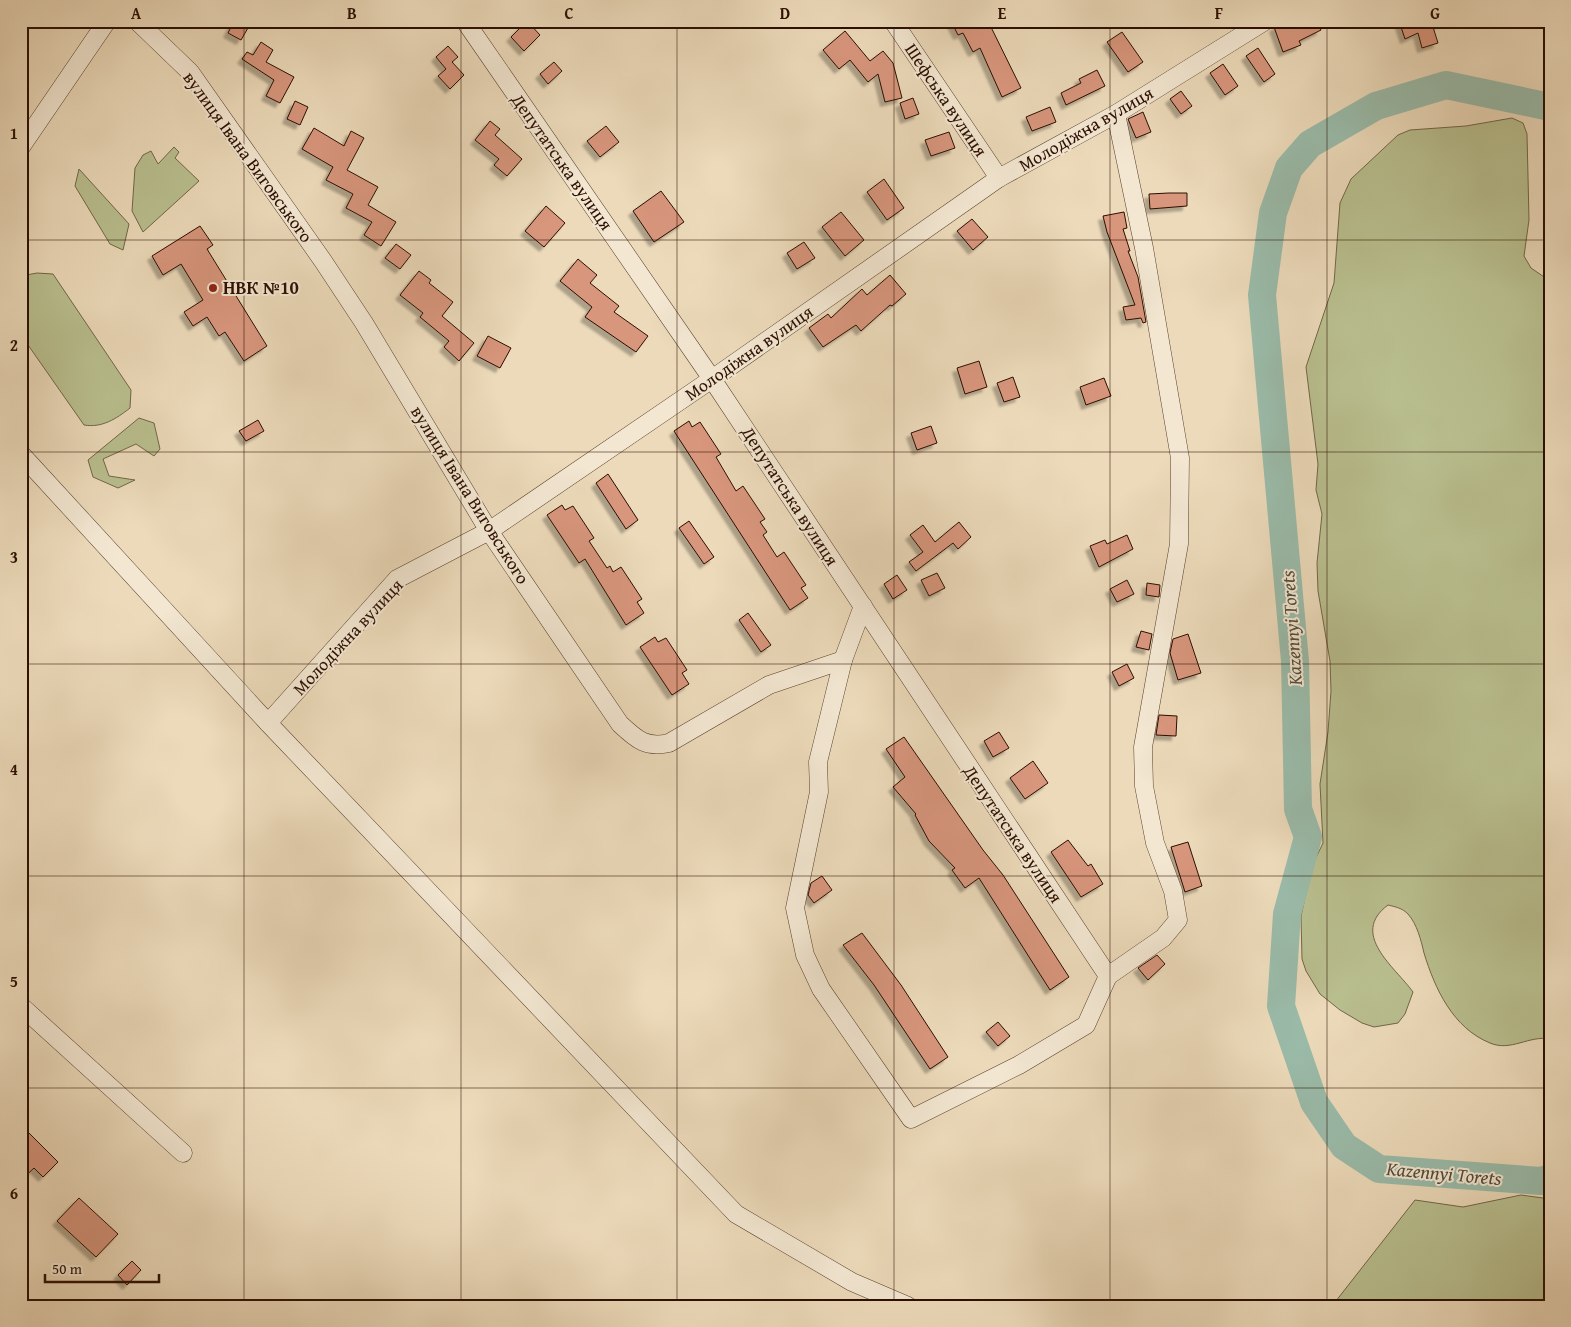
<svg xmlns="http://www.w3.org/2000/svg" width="1571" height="1327" font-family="'Gentium Book Plus',serif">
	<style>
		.green { fill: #b9bf8f; stroke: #726648 }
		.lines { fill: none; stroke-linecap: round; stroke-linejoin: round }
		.river { stroke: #9abba9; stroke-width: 28 }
		.building { fill: #d8967d; stroke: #2b0e00; filter: url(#shadow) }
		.street-casing { stroke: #5b412e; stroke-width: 19 }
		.street { stroke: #f3e7d2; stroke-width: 18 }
		.grid { fill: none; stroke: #2b0e00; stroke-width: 1; stroke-opacity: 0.55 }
		.poi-dot { fill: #8f2418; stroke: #f3e7d2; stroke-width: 2 }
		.labels { text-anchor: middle; stroke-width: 4; stroke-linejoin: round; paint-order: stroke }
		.street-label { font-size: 18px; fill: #2b0e00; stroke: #f3e7d2 }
		.poi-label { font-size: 18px; font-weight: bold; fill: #2b0e00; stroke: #f3e7d2; text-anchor: start }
		.water-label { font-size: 19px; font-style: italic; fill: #524b3b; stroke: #f3e7d2 }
		.neatline { fill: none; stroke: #2b0e00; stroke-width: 2 }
		.grid-label { font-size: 16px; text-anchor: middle; font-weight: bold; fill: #2b0e00 }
	</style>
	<defs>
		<filter id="shadow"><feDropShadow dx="-4.5" dy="4.5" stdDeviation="1" flood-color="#0004"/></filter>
	</defs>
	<rect width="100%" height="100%" fill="#ecdaba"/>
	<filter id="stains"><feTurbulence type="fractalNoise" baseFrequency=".004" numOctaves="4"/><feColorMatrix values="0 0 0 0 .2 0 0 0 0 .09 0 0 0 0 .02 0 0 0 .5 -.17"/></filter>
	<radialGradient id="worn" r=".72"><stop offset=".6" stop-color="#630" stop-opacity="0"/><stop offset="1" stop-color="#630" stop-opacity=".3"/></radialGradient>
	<!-- green -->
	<g class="green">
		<path d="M1512,118l11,5 4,11 2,86 -5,36 7,12 19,13v758c-21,-4 -39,13 -60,4 -37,-15 -55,-54 -66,-90 -3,-13 -7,-29 -16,-39 -6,-6 -12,-7 -20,-9 -39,29 7,62 25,87l-8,22 -7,9 -24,4 -12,-4 -22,-13 -20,-16 -14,-23 -4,-12 -1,-43 11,-50 11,-23 -3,-59 8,-52 3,-41 -1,-30 -12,-70 -1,-28 5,-49 -6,-24 2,-26 -12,-97 28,-84 6,-80 11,-24 47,-44 12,-5 56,-4z"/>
		<path d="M174,147l5,5 -4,6 24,23 -56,51 -11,-21 3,-43 8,-13 8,-4 7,13z"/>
		<path d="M79,169l50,55 -6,26 -13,-6 -35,-58z"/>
		<path d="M37,273l16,1 78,116 -1,18c-14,11 -28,20 -46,17l-63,-90v-59z"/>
		<path d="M139,418l15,5 6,26 -6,7 -18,-12 -33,15 6,17 26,4 -17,8 -25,-11 -5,-17z"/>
		<path d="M1521,1195l29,4v107h-218l83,-106 48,7z"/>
	</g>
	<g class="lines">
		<!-- river -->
		<path class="river" d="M1550,107l-104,-22 -70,21 -66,38 -21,24 -16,45 -11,82 33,366 3,148 10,28 -21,77 -6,92 33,96 30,44 35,23 162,12 9,-3"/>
	</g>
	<!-- building -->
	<g class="building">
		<path d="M234,21h18l-11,19 -13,-7z"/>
		<path d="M527,21l13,14 -16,16 -13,-14z"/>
		<path d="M951,21h37l33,67 -19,9 -22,-49 -7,4 -10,-19 -5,2z"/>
		<path d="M1288,21h29l4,9 -22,11 2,4 -18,7 -9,-25z"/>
		<path d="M1399,21h47l-13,6 5,16 -16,5 -4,-15 -13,6z"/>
		<path d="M845,31l25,30 13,-10 10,12 9,35 -17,4 -7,-28 -10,8 -18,-22 -11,9 -16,-19z"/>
		<path d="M1122,32l21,30 -15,10 -21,-30z"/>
		<path d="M261,42l12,8 -7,12 28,15 -14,26 -14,-7 8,-16 -32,-21 5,-7 6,3z"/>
		<path d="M448,46l10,11 -6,5 12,13 -14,14 -12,-13 8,-7 -10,-12z"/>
		<path d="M1258,48l17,26 -11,8 -18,-26z"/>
		<path d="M554,62l8,9 -14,13 -8,-10z"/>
		<path d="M1223,64l15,22 -13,9 -15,-22z"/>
		<path d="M1097,70l8,16 -39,19 -5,-12 20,-10 -2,-4z"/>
		<path d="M1181,91l11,15 -11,8 -11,-15z"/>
		<path d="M913,98l6,16 -14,5 -5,-16z"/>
		<path d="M295,101l13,6 -8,18 -13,-6z"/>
		<path d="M1050,107l6,15 -24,9 -6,-14z"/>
		<path d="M1143,112l8,20 -15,6 -8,-19z"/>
		<path d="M490,121l10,8 -5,6 27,24 -15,17 -13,-11 5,-6 -24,-19z"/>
		<path d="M606,126l13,16 -19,15 -13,-16z"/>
		<path d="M314,128l30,18 7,-15 13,7 -17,32 31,17 -10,18 28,17 -15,24 -17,-11 8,-13 -26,-14 7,-14 -27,-14 7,-13 -31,-18z"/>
		<path d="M949,132l6,16 -24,8 -6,-16z"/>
		<path d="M884,179l20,29 -17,12 -20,-28z"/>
		<path d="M661,191l23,31 -30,20 -21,-31z"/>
		<path d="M1169,193h18v13l-37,3 -1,-15z"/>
		<path d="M546,206l19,17 -21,24 -19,-16z"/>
		<path d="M841,212l23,28 -19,16 -23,-29z"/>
		<path d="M1124,212l3,16 -4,1 7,22h-2l10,26 8,45 -3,1 -2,-5 -15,2 -3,-13 12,-2 -28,-73 -4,-16z"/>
		<path d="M972,219l16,18 -15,13 -16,-19z"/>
		<path d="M200,226l13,19 -6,4 60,97 -23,15 -19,-29 -6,4 -12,-19 -14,9 -9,-14 19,-12 -22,-36 -18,11 -11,-19z"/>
		<path d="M804,242l11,16 -18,11 -10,-16z"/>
		<path d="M396,244l15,11 -11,14 -15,-11z"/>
		<path d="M578,259l19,16 -7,8 29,23 -5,6 34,24 -12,16 -51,-35 7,-10 -32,-26z"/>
		<path d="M419,271l12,9 -2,3 24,19 -11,14 32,27 -15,18 -15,-14 5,-6 -29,-24 3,-4 -23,-18z"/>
		<path d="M890,275l16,19 -14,12 -2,-1 -29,26 -5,-6 -33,22 -14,-19 19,-14 3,4 31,-29 5,6z"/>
		<path d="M488,336l23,12 -11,20 -23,-12z"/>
		<path d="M979,361l8,26 -22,7 -8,-26z"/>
		<path d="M1013,377l7,20 -16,5 -7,-19z"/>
		<path d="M1104,378l7,18 -25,9 -6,-18z"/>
		<path d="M258,420l6,11 -18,10 -7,-10z"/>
		<path d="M689,421l3,6 8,-5 21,32 -5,3 20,34 7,-5 22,33 -5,3 7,10 -4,3 14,22 7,-5 22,33 -5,3 7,10 -18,12 -116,-179z"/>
		<path d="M931,426l6,17 -20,7 -6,-17z"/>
		<path d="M608,474l30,46 -12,9 -30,-46z"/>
		<path d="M562,505l3,5 8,-4 21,32 -5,3 18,27 3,-2 3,6 8,-5 21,32 -5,3 7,11 -18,12 -41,-66 -6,4 -32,-48z"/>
		<path d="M689,521l25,36 -10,7 -25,-36z"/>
		<path d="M959,522l12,15 -13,12 -5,-6 -37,28 -7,-9 14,-10 -13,-17 13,-10 12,17z"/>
		<path d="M1127,535l6,14 -34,18 -9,-21 15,-6 2,4z"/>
		<path d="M937,573l8,15 -16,8 -8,-16z"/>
		<path d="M897,575l10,15 -14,9 -9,-15z"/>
		<path d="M1127,580l7,14 -17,8 -7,-13z"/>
		<path d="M1147,583l13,2 -1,12 -13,-2z"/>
		<path d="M748,613l23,32 -10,7 -22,-32z"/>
		<path d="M1141,631l11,3 -3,16 -13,-3z"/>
		<path d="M1188,634l13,39 -23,7 -8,-27 3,-14z"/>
		<path d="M655,637l3,5 8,-4 21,32 -5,3 7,11 -17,11 -32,-48z"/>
		<path d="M1127,664l7,14 -15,8 -7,-14z"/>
		<path d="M1159,715l18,1 -1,20 -20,-1z"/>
		<path d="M999,732l10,16 -16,9 -9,-16z"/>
		<path d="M904,737l79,113 20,25 66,102 -19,13 -71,-112 -14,10 -13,-18 3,-2 -26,-27 -14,-26 1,-1 -23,-27 12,-10 -19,-28z"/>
		<path d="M1033,761l15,22 -23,16 -15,-21z"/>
		<path d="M1068,840l20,26 3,-2 12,20 -22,13 -30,-45z"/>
		<path d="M1188,842l14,44 -17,6 -14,-45z"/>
		<path d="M822,876l10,14 -18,13 -6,-8 3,-12z"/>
		<path d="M862,933l39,52 47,72 -18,12 -56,-84 -31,-40z"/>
		<path d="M1157,955l8,9 -17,16 -10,-12z"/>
		<path d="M998,1022l12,14 -12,10 -12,-14z"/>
		<path d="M21,1125l37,37 -15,15 -9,-9 -13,12z"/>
		<path d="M79,1198l39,36 -22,23 -39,-36z"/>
		<path d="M132,1261l9,9 -14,15 -9,-10z"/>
	</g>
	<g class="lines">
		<!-- street casing -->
		<g class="street-casing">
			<g id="street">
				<path d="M137,21l53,51 133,189 41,62 125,208 131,193c17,16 26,24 49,19l100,-58 74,-25 20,-54"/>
				<path d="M465,21l247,358 396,597"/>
				<path d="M893,21l106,157"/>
				<path d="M21,147l86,-126"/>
				<path d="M21,454l247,269 468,491 116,68 56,24"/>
				<path d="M843,660l-25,102 1,30 -24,116 10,47 16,34 90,130 108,-54 67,-40 22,-49 55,-38 15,-18 -5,-29 -18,-48 -11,-57 -1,-39 36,-203 1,-86 -36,-210 -28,-134"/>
				<path d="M268,723l129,-144 92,-48 223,-152 287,-201 117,-64 149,-93"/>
				<path d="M21,1006l162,147"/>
			</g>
		</g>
		<!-- street -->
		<use href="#street" class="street"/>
	</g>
	<!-- grid -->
	<path class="grid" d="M244,21v1285M461,21v1285M677,21v1285M894,21v1285M1110,21v1285M1327,21v1285M21,240h1529M21,452h1529M21,664h1529M21,876h1529M21,1088h1529"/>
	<!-- markers -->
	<circle class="poi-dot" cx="213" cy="288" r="5"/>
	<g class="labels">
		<!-- street labels -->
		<g class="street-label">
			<text transform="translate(946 100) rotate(56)" y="6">Шефська вулиця</text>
			<text transform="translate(1086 129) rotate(-30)" y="6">Молодіжна вулиця</text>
			<text transform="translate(248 157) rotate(54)" y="6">вулиця Івана Виговського</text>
			<text transform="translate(562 162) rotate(55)" y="6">Депутатська вулиця</text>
			<text transform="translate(749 353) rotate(-35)" y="6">Молодіжна вулиця</text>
			<text transform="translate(470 495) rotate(58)" y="6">вулиця Івана Виговського</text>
			<text transform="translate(790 496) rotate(57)" y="6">Депутатська вулиця</text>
			<text transform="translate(348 637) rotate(-47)" y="6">Молодіжна вулиця</text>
			<text transform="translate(1013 834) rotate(56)" y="6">Депутатська вулиця</text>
		</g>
		<!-- poi labels -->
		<g class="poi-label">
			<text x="223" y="294">НВК №10</text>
		</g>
		<!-- water labels -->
		<g class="water-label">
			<text transform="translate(1291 628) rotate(-94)" y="7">Kazennyi Torets</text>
			<text transform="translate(1444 1173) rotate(5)" y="7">Kazennyi Torets</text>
		</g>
	</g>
	<!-- margin -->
	<rect width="1571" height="1327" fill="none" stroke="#ecdaba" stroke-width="55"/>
	<!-- scale -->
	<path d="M45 1274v8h114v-8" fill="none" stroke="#2b0e00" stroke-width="2.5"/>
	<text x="52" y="1274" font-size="15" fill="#2b0e00" stroke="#f3e7d2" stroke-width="4" paint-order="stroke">50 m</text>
	<rect x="28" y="28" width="1516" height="1272" class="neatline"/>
	<g class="grid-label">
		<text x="136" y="19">A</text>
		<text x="352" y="19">B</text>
		<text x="569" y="19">C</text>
		<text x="785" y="19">D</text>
		<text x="1002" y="19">E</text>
		<text x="1219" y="19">F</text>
		<text x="1435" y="19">G</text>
		<text x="14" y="139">1</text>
		<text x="14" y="351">2</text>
		<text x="14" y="563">3</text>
		<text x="14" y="775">4</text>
		<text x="14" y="987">5</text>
		<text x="14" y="1199">6</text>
	</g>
	<rect width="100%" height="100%" filter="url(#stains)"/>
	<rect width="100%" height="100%" fill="url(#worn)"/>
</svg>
